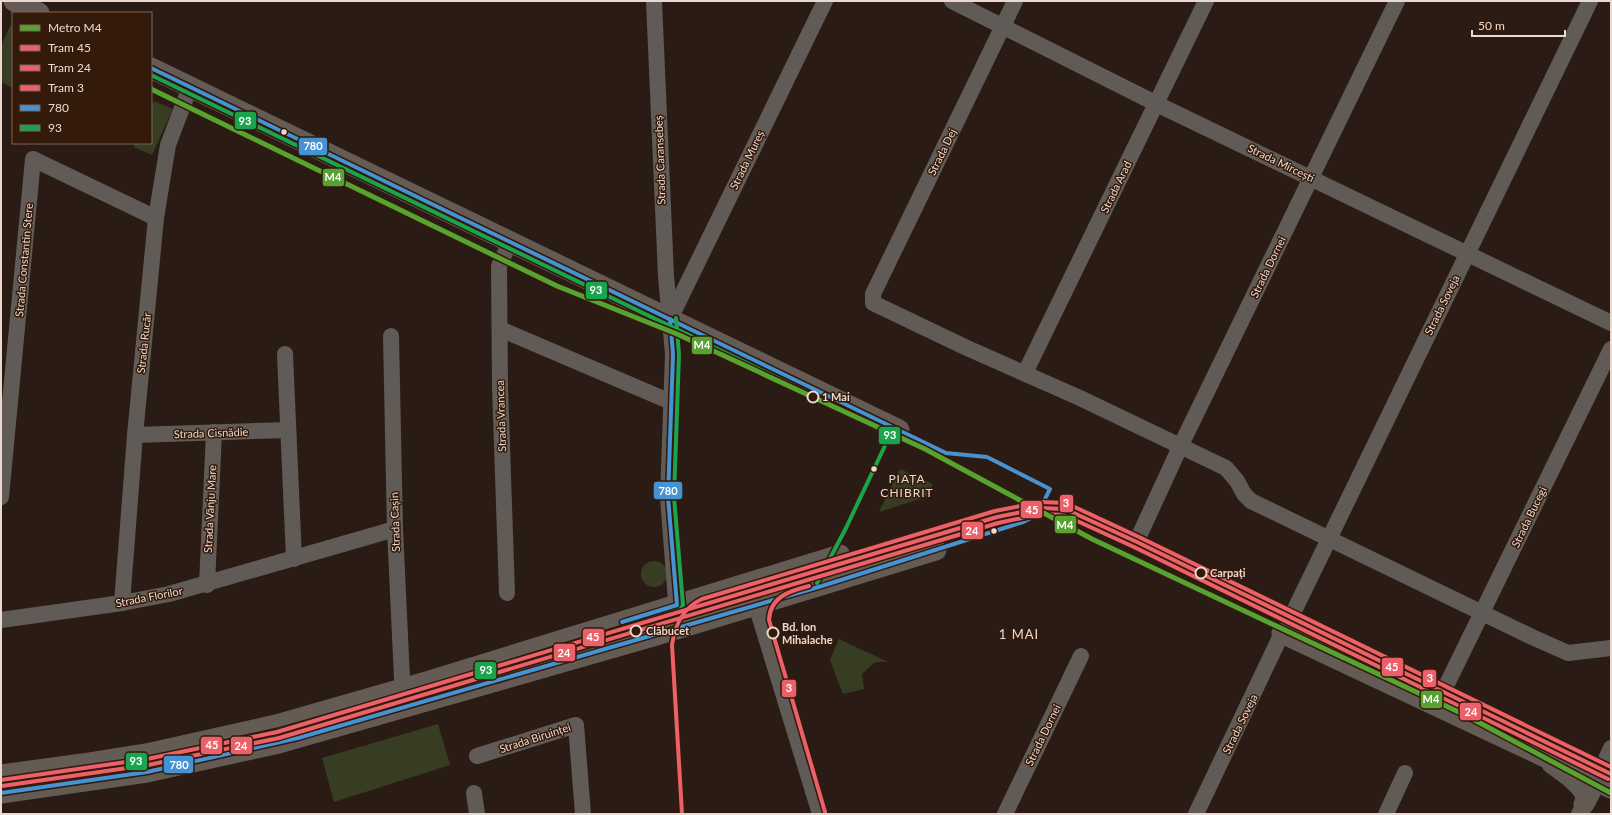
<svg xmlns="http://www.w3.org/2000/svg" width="1612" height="815" font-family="Lato,sans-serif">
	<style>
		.green { fill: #363d23 }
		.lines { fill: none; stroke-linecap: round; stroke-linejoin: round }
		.minor { stroke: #605b56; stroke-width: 16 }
		.major { stroke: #635b54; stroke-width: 21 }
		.bus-1-casing { stroke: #331a0b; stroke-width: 7 }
		.bus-2-casing { stroke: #331a0b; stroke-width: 7 }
		.bus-1 { stroke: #4593d4; stroke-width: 4 }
		.bus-2 { stroke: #1aa44e; stroke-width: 4 }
		.tram-1-casing { stroke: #331a0b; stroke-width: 7 }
		.tram-2-casing { stroke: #331a0b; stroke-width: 7 }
		.tram-3-casing { stroke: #331a0b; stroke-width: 7 }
		.tram-1 { stroke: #ec606a; stroke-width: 4 }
		.tram-2 { stroke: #ec606a; stroke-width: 4 }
		.tram-3 { stroke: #ec606a; stroke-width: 4 }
		.metro-1-casing { stroke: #331a0b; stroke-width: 8 }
		.metro-1 { stroke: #57a332; stroke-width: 5 }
		.bus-dot { fill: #ebd9d0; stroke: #331a0b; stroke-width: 1.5 }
		.stop-dot { fill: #331a0b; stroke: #ebd9d0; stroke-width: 2 }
		.labels { text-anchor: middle; stroke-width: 3; stroke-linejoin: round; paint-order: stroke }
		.street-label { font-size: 11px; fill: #ebd9d0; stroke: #331a0b }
		.stop-label { font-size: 11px; font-weight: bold; fill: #ebd9d0; stroke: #331a0b; text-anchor: start }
		.neighbourhood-label { font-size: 12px; letter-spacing: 1px; fill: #ebd9d0; stroke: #331a0b }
		.quarter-label { font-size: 13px; letter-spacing: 1px; fill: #ebd9d0; stroke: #331a0b }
		.line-badge { stroke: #331a0b; stroke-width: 1.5 }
		.badge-label { font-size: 11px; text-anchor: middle; font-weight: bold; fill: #fff }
	</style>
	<rect width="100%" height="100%" fill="#2a1c14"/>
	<!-- green -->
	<g class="green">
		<path d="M10,26l3,1v61l-12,-6v-36z"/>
		<path d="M154,101l19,8 -21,46 -18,-8 1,-4h16v-35z"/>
		<path d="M900,469l33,15 -7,13 -47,15z"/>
		<circle cx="654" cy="574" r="13"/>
		<path d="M839,639l49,23h-13l-13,12 2,15 -21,5 -13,-34z"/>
		<path d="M438,724l12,41 -116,37 -12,-44z"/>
	</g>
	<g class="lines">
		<!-- minor -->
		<g class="minor">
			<path d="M654,1l12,275 7,78 -5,143 10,131"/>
			<path d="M952,1l213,107 446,215"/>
			<path d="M1015,1l-142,293v9l94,45 113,50 146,70 11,13 7,13 7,7 281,136 36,16 43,-5"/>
			<path d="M670,319l155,-318"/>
			<path d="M500,329l171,73"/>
			<path d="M391,336l4,193 8,171"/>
			<path d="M285,354l9,205"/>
			<path d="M1025,373l181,-372"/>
			<path d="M135,435l153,-5"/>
			<path d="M1,497l32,-338 123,59"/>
			<path d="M1140,534l40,-87 217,-446"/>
			<path d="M207,585l7,-153"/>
			<path d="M507,593l-7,-206 -1,-121 11,-24"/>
			<path d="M122,603l13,-168 21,-217 12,-73 22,-58"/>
			<path d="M756,605l64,209"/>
			<path d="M1295,609l295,-608"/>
			<path d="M1,620l121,-17 47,-9 226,-65"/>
			<path d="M1447,684l164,-335"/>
			<path d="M477,756l99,-31 7,89"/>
			<path d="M1605,761l6,-13"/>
			<path d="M1550,765c10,8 35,22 34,37 0,4 -3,8 -5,12"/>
			<path d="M474,793l3,21"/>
			<path d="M1005,814l76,-158"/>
			<path d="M1196,814l86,-181"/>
			<path d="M1386,814l19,-41"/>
		</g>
		<!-- major -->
		<g class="major">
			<path d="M14,1l25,12"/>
			<path d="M151,68l748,362"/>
			<path d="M1282,633l329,155"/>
			<path d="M1,775l81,-11 69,-11 125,-28 150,-43 414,-127"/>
			<path d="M1,793l146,-21 132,-29 378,-108 279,-85"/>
			<path d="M1584,804l12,-23 11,-7"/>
		</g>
		<!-- bus-1 casing -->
		<g class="bus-1-casing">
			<g id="bus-1">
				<path d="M622,622l55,-17 -9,-108 5,-143 -3,-35"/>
				<path d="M1,793l146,-21 151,-34 524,-152 201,-64 14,-7 13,-26 -63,-32 -41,-4 -795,-385"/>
			</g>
		</g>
		<!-- bus-2 casing -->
		<g class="bus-2-casing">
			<g id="bus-2">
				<path d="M151,75l740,358 -45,95 -29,55"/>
				<path d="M2,781l150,-22 125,-28 151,-43 252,-78 3,-5 -9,-108 5,-143 -3,-36"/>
			</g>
		</g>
		<!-- bus-1 -->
		<use href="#bus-1" class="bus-1"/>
		<!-- bus-2 -->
		<use href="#bus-2" class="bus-2"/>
		<!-- tram-1 casing -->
		<g class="tram-1-casing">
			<path id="tram-1" d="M1,780l146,-21 130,-27 720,-215 44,-9 24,1 72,33 474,232"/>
		</g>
		<!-- tram-2 casing -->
		<g class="tram-2-casing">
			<path id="tram-2" d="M2,786l146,-21 131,-27 719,-215 43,-9 23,1 70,32 474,232"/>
		</g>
		<!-- tram-3 casing -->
		<g class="tram-3-casing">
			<g id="tram-3">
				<path d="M809,586c-20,5 -39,11 -40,34l56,192"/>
				<path d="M682,814l-10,-169c3,-21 11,-37 30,-46l293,-88 46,-9 25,1 73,34 472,230"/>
			</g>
		</g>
		<!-- tram-1 -->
		<use href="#tram-1" class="tram-1"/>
		<!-- tram-2 -->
		<use href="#tram-2" class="tram-2"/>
		<!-- tram-3 -->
		<use href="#tram-3" class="tram-3"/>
		<!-- metro-1 casing -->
		<g class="metro-1-casing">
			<path id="metro-1" d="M151,89l406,197 120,48 248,115 167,90 373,176 146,78"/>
		</g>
		<!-- metro-1 -->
		<use href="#metro-1" class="metro-1"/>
	</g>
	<!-- markers -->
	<g class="bus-dot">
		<circle cx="284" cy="132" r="3.5"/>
		<circle cx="874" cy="469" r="3.5"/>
		<circle cx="994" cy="531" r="3.5"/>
	</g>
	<g class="stop-dot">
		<circle cx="813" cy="397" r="5.5"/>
		<circle cx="1201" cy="573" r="5.5"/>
		<circle cx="636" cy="631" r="5.5"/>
		<circle cx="773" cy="633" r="5.5"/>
	</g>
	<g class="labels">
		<!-- street labels -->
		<g class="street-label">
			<text transform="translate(942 152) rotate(-64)" y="4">Strada Dej</text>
			<text transform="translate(660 160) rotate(-92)" y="4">Strada Caransebeș</text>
			<text transform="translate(747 160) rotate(-64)" y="4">Strada Mureș</text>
			<text transform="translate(1281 163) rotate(26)" y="4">Strada Mircești</text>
			<text transform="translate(1116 187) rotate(-64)" y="4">Strada Arad</text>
			<text transform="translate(24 260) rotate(-85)" y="4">Strada Constantin Stere</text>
			<text transform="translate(1268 267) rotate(-64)" y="4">Strada Dornei</text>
			<text transform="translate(1442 305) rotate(-64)" y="4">Strada Soveja</text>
			<text transform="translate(144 343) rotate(-84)" y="4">Strada Rucăr</text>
			<text transform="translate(501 416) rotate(-92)" y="4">Strada Vrancea</text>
			<text transform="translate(211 433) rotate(-2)" y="4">Strada Cisnădie</text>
			<text transform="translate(210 509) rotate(-87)" y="4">Strada Vânju Mare</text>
			<text transform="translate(1529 517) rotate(-64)" y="4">Strada Bucegi</text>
			<text transform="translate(395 522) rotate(-92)" y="4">Strada Cașin</text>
			<text transform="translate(149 597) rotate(-11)" y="4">Strada Florilor</text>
			<text transform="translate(1240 724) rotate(-64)" y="4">Strada Soveja</text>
			<text transform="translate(1043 735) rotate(-64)" y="4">Strada Dornei</text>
			<text transform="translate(535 738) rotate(-18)" y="4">Strada Biruinței</text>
		</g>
		<!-- stop labels -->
		<g class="stop-label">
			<text x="822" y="401">1 Mai</text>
			<text x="1210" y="577">Carpați</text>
			<text x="782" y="631">Bd. Ion<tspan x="782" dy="13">Mihalache</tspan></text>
			<text x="646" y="635">Clăbucet</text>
		</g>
		<!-- neighbourhood labels -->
		<g class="neighbourhood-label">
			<text x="907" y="483">PIAȚA<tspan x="907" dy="14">CHIBRIT</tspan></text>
		</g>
		<!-- quarter labels -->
		<g class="quarter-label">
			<text x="1019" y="639">1 MAI</text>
		</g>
	</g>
	<g class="line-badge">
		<rect x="234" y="111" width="23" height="19" rx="4" fill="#1aa44e"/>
		<rect x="298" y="137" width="30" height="19" rx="4" fill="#4593d4"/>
		<rect x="322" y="168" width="23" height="19" rx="4" fill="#57a332"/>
		<rect x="585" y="281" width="23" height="19" rx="4" fill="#1aa44e"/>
		<rect x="691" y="336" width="22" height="19" rx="4" fill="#57a332"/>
		<rect x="878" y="426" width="23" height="19" rx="4" fill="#1aa44e"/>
		<rect x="653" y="481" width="30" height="19" rx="4" fill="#4593d4"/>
		<rect x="1059" y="494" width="15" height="19" rx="4" fill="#ec606a"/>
		<rect x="1020" y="500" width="23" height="19" rx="4" fill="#ec606a"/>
		<rect x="1054" y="515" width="23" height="19" rx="4" fill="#57a332"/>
		<rect x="961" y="521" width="23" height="19" rx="4" fill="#ec606a"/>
		<rect x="582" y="628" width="23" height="19" rx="4" fill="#ec606a"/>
		<rect x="553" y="643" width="23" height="19" rx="4" fill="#ec606a"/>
		<rect x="1381" y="657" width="23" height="20" rx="4" fill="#ec606a"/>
		<rect x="474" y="661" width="23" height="19" rx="4" fill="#1aa44e"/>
		<rect x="1422" y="669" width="15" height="19" rx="4" fill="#ec606a"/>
		<rect x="781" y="679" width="16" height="19" rx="4" fill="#ec606a"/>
		<rect x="1420" y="690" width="23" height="19" rx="4" fill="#57a332"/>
		<rect x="1459" y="702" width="23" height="19" rx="4" fill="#ec606a"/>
		<rect x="200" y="736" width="23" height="19" rx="4" fill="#ec606a"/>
		<rect x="230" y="736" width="23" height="19" rx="4" fill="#ec606a"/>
		<rect x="125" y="752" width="23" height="19" rx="4" fill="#1aa44e"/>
		<rect x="163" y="755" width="31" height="19" rx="4" fill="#4593d4"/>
	</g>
	<g class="badge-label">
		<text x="245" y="125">93</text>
		<text x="313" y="150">780</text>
		<text x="333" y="181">M4</text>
		<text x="596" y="294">93</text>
		<text x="702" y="349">M4</text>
		<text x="890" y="439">93</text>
		<text x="668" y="495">780</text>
		<text x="1066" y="507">3</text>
		<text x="1032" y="514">45</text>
		<text x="1065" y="529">M4</text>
		<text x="972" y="535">24</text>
		<text x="593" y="641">45</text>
		<text x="564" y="657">24</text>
		<text x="1392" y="671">45</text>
		<text x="486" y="674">93</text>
		<text x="1430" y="682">3</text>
		<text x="789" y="692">3</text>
		<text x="1431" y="703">M4</text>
		<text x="1471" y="716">24</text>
		<text x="212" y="749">45</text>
		<text x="241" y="750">24</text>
		<text x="136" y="765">93</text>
		<text x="179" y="769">780</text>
	</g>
	<!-- border -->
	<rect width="1612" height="815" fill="none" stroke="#ebd9d0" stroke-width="4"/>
	<!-- legend -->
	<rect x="12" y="12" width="140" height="132" fill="#331a0b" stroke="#7d665a"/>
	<rect x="20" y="25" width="20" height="6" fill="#57a332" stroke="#7d665a"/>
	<text x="48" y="32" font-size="12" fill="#ebd9d0">Metro M4</text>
	<rect x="20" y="45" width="20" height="6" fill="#ec606a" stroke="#7d665a"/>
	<text x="48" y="52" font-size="12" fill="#ebd9d0">Tram 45</text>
	<rect x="20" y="65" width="20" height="6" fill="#ec606a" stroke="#7d665a"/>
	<text x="48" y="72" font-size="12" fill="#ebd9d0">Tram 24</text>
	<rect x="20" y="85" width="20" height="6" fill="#ec606a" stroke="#7d665a"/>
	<text x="48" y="92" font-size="12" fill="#ebd9d0">Tram 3</text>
	<rect x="20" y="105" width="20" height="6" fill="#4593d4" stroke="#7d665a"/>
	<text x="48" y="112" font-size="12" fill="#ebd9d0">780</text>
	<rect x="20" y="125" width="20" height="6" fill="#1aa44e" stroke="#7d665a"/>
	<text x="48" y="132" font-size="12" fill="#ebd9d0">93</text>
	<!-- scale -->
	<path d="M1472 30v6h93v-6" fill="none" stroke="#ebd9d0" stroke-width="2"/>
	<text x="1478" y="30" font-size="12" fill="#ebd9d0" stroke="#331a0b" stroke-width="3" paint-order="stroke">50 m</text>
</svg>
